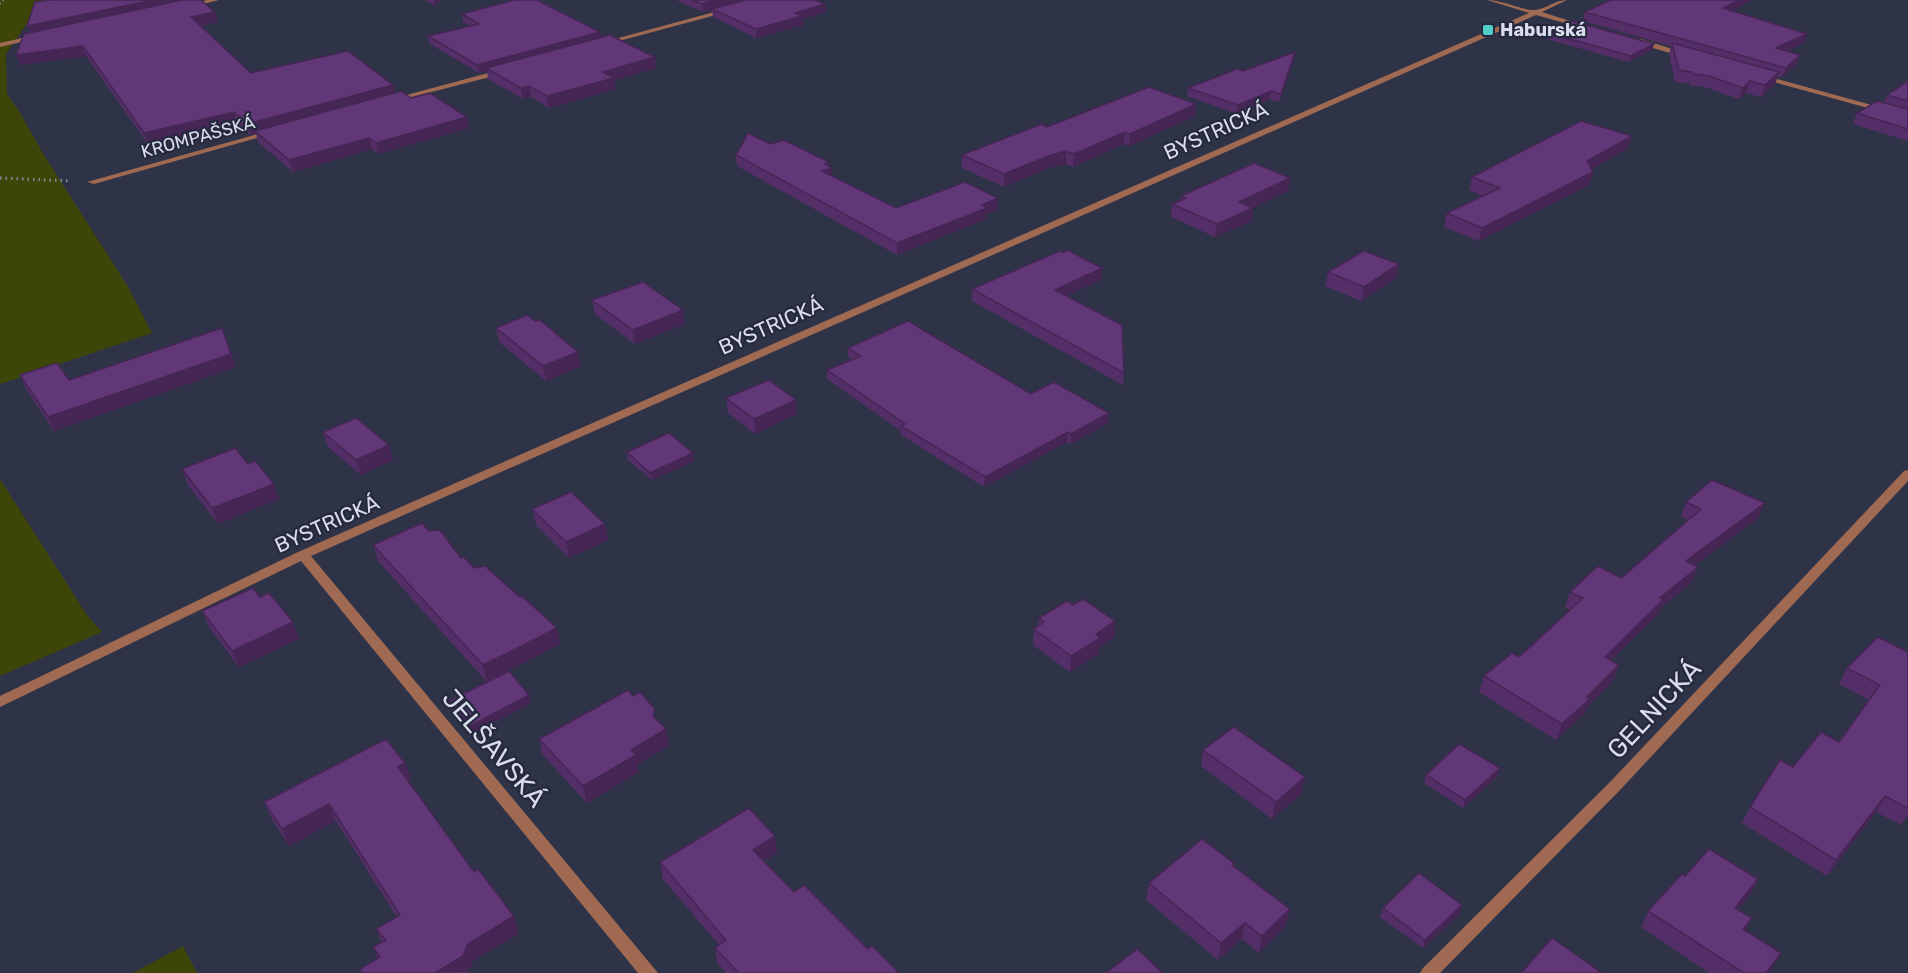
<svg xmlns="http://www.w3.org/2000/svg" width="1908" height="973" font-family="Rubik,sans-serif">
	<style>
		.green { fill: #3e4509 }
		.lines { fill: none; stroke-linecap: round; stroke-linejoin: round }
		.path-far1 { stroke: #878b9c; stroke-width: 2; stroke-dasharray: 1 3; stroke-linecap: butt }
		.path { stroke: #878b9c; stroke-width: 3; stroke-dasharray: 1.5 4; stroke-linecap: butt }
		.minor { fill: #9f6a51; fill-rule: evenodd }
		.wall { fill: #542f67 }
		.shaded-wall { fill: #452654 }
		.building { fill: #623778; stroke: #452654; stroke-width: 1.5 }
		.poi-dot { fill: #52cdcc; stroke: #25293e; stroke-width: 2 }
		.labels { text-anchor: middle; stroke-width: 4.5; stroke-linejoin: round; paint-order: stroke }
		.far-poi-label { font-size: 18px; font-weight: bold; fill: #d9dcea; stroke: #25293e; text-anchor: start }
		.far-street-label { font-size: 18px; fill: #d9dcea; stroke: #25293e }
		.street-label { font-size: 21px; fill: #d9dcea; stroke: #25293e }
		.near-street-label { font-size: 26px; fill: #d9dcea; stroke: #25293e }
	</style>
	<rect width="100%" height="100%" fill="#2f3348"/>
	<!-- green -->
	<g class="green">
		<path d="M0,0h43l-37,54 1,40 12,17 25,44 83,130 25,48 -152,51z"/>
		<path d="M0,479l87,136 15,17 -102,44z"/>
		<path d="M183,946l14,27h-64z"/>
	</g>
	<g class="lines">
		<!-- path-far1 -->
		<path class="path-far1" d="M0,4l4,-4"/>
		<!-- path -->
		<path class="path" d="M0,178l71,3"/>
		<!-- minor -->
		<g class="minor">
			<path d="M207,0h12l-31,8 -3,-2z"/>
			<path d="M1487,0c15,0 37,11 48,10 11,-1 19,-10 32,-10l-25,12 47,15 -3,2 -50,-14 -1225,541 347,417h-20l-337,-412 -301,146v-11l298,-144 1231,-539z"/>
			<path d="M729,8l2,1v2l-127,34 -4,-2z"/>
			<path d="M36,35l4,2 -2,1 -38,9v-4z"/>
			<path d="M1635,39h6l47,15 -7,2 -46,-13z"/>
			<path d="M503,69l4,2 -1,2 -114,29 -4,-2z"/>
			<path d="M1759,74l149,41v4l-149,-41z"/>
			<path d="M268,131l7,2 -181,51 -7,-2z"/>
			<path d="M1908,470v11l-287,308 -181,184h-20l3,-5 188,-187 293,-310z"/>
		</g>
	</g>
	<!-- wall -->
	<g class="wall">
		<path d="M425,0h16l-6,6z"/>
		<path d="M676,0h139l10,4 1,8 -23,7v6l-47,13 -43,-21 -1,-7 -9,2z"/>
		<path d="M1732,11l72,32 -17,8 13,4 -3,9 -15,13 -4,-1 -3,8 -14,13 -15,-4 -7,6 -34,-12 -15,-1 -1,-3 -14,-1 -6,-28 2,-8 -88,-25 2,-9z"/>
		<path d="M462,14l139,23 54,20 1,11 -42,12 2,9 -67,19 -18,-11 -8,2 -35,-20 -1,-8 -8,2 -49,-29 -2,-8 43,-10 -8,-4z"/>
		<path d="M218,22l-18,4 51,47 144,20 16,5 58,30 -91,26 -6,-5 -79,23 -35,-30 -2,-8 -5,1 -14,-12 -89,21 -62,-88 -66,9 -4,-10z"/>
		<path d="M1548,33l106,11 -2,6 -23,12 -82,-23z"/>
		<path d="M1295,52l-1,8 -15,42 -9,-3 -33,15 -50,-18 1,-8 55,-17z"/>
		<path d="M1908,81v60l-55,-17 4,-11 27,-10 3,-8z"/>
		<path d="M1195,116l-66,30 -5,-2 -51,23 -7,-3 -18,4 -44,19 -42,-19v-13l85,-28z"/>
		<path d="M770,144l59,22 3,10 64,32 102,-10v12l-12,4v5l-89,36 -160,-89 -1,-11z"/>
		<path d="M1628,148l-37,21 2,3 -4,13 -110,56 -35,-14 3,-14 36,-17 -14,-6 3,-13z"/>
		<path d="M1290,178l-2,13 -36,17h1l-1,13 -37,16 -44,-20 1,-13 8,-3 1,-5z"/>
		<path d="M1399,264l-3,14 -35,23 -36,-15 3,-14z"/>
		<path d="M1102,279l-36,17 58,77 -1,12 -151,-84v-12z"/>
		<path d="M592,300l93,24 -50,20 -40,-30z"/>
		<path d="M535,321l46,45 -35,15 -47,-39 -3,-14z"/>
		<path d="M222,328l14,39 -182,64 -28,-42 -6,-14 49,5z"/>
		<path d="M848,348l183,46 77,29 -37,21 -4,-2 -83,45 -83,-52v-4l-74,-52v-9l25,-11 -4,-2z"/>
		<path d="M726,398l70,2 1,14 -42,20 -27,-21z"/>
		<path d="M323,432l66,13 4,15 -32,15 -33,-28z"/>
		<path d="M627,452l67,9 -42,19 -24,-20z"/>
		<path d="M182,469l97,30 -61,25 -30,-39z"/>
		<path d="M1686,502l72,16 -63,47 -3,17 -32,27 -3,6 -46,45 8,5 -6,16 -26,26 -3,7 -28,26 -77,-48 5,-16 35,-19 51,-47 -5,-3 5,-15 51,-14 67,-58 -7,-3z"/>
		<path d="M532,509l73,15 3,16 -39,18 -33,-33z"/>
		<path d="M429,531l32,27 13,10 86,76 -73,38 -109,-121 -5,-16z"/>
		<path d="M260,597l39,42 -60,28 -30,-40 -7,-16z"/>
		<path d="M1073,605l42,16 -1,16 -15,10v7l-29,18 -37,-27 1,-16 4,-3 1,-8z"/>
		<path d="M1908,652v163l-7,10 -25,-13 -49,64 -85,-53 8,-16 43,-40 46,-25 30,-42 -30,-16 8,-16z"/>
		<path d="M449,701l82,2 -59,31 -21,-24z"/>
		<path d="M656,719l10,10 3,17 -32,18 2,8 -52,31 -44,-48 -4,-16z"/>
		<path d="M1203,750l98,44 -29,25 -71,-53z"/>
		<path d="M405,763l6,16 -3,2 66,91 40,44 5,17 -46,28 -5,12h-106l-2,-4 18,-10 -5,-12 9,-5 -6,-13 21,-12 -61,-96 -47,25 -17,-27 -8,-17z"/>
		<path d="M1426,775l71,2 -34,31 -39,-25z"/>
		<path d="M777,853l-14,8 31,31 105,81h-173l-8,-9 -3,-16 4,-3 -56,-66 -3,-17z"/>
		<path d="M1234,863v4l52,59 -27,27 -17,-14 -24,21 -72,-60 3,-17z"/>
		<path d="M1685,876l73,3 -9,17 -11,14 7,20 26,40 -2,3h-60l-68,-46 7,-16z"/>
		<path d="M1383,908l77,6 -37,34 -43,-31z"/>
	</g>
	<!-- shaded-wall -->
	<g class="shaded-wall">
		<path d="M153,0h41l-163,34 -4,-8z"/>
		<path d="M434,0h7l-6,6z"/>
		<path d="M717,0h31l-45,12 -1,-8z"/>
		<path d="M1739,0h14l-33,17 3,-9z"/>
		<path d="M825,4l1,8 -23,7v6l-47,13v-9l39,-16z"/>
		<path d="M215,12l3,10 -24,5 -3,-10z"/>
		<path d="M600,32l1,8 -115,28 1,3 -8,2 -2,-8z"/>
		<path d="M1807,34l-3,9 -31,14 3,-9z"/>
		<path d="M1654,44l-2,6 -23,12 2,-6z"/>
		<path d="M83,46l3,10 -66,9 -4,-10z"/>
		<path d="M1295,52l-1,8 -15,42 2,-8z"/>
		<path d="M1800,55l-3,9 -15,13 4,-9z"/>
		<path d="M655,57l1,11 -42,12 2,9 -67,19 -2,-12 56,-24z"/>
		<path d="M1779,72l-4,12 -14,13 4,-12z"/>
		<path d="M1750,81l-4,12 -7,6 4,-11z"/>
		<path d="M393,85l3,11 -141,35 1,3 -5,1 -3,-11z"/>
		<path d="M529,86l2,11 -8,2 -2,-11z"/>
		<path d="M1271,91l-1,8 -33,15 1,-9z"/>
		<path d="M1196,104l-1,12 -66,30 1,-12z"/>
		<path d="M234,112l3,11 -89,21 -4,-11z"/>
		<path d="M467,117l2,11 -91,26 -2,-11z"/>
		<path d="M1125,132l-1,12 -51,23 1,-13z"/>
		<path d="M1632,136l-4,12 -45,26 4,-13z"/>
		<path d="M369,138l3,11 -79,23 -4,-12z"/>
		<path d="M1066,151v13l-18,4 -44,19v-13l44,-18z"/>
		<path d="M829,162v6h3v11l-10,-8 3,-7z"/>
		<path d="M1593,172l-4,13 -110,56 3,-13z"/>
		<path d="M1290,178l-2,13 -51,24 2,-13z"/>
		<path d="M998,198v12l-12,4v5l-89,36v-12z"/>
		<path d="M1253,208l-1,13 -37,16 2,-13z"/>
		<path d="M1399,264l-3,14 -35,23 3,-14z"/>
		<path d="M1102,268v11l-48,23 1,-12z"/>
		<path d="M683,310l2,14 -50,20 -2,-14z"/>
		<path d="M578,352l3,14 -35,15 -3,-15z"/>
		<path d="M231,354l5,13 -182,64 -6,-14z"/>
		<path d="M796,400l1,14 -42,20 -1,-15z"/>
		<path d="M1109,413l-1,10 -37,21v-10z"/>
		<path d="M1068,432l-1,10 -83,45 1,-10z"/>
		<path d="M389,445l4,15 -32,15 -5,-15z"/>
		<path d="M693,453l1,8 -42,19 -2,-7z"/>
		<path d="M274,484l5,15 -61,25 -6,-16z"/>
		<path d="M1765,503l-7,15 -78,58 6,-15z"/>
		<path d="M605,524l3,16 -39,18 -3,-16z"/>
		<path d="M1698,567l-6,15 -32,27 -3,6 -58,57 6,-15 55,-59z"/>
		<path d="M1115,621l-1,16 -15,10v7l-29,18 1,-16 25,-22z"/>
		<path d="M293,622l6,17 -60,28 -7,-16z"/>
		<path d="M557,628l3,16 -73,38 -4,-17z"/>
		<path d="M1619,665l-6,16 -26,26 -3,7 -28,26 6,-16 25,-27z"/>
		<path d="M529,695l2,8 -59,31 -2,-8z"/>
		<path d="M666,729l3,17 -32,18 2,8 -52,31 -4,-17 48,-36z"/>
		<path d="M405,763l6,16 -8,4 -5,-16z"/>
		<path d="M1500,768l-3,9 -34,31 2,-8z"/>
		<path d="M1305,777l-4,17 -29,25 4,-17z"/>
		<path d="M1885,796l-9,16 -49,64 9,-16z"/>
		<path d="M329,804l7,17 -47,25 -7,-17z"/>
		<path d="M775,836l2,17 -22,13 -2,-16z"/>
		<path d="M1758,879l-9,17 -23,28 9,-16z"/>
		<path d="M1462,905l-2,9 -37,34 2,-8z"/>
		<path d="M1290,909l-4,17 -27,27 3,-17z"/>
		<path d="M514,916l5,17 -46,28 -4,11 -34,1 33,-29z"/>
		<path d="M1752,918l-9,16v-5z"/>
		<path d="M1245,923l-3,16 -24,21 3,-17z"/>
		<path d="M1781,953l-12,20h-3z"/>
	</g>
	<!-- building -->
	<g class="building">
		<path d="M50,0h103l-126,26 8,-24z"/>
		<path d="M182,0h19l14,12 -24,5 60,56 97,-22 45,34 -145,39 -14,-12 -90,21 -61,-87 -67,9 8,-21z"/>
		<path d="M515,0h22l63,32 -123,33 -49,-29 51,-12 -17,-10z"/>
		<path d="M693,0h24l-15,4z"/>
		<path d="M746,0h69l10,4 -30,9 7,3 -46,13 -44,-20z"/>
		<path d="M1611,0h128l-16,8 84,26 -31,14 24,7 -14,13 -201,-56z"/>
		<path d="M1572,21l82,23 -23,12 -83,-23z"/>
		<path d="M610,35l45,22 -52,15 11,6 -67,18 -18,-10 -8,2 -35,-20z"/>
		<path d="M1672,43l107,29 -14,13 -15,-4 -7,7 -34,-12 -15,-2 -2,-2 -13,-2z"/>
		<path d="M1295,52l-14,42 -10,-3 -33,14 -50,-17 49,-19 6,2z"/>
		<path d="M1908,81v20l-21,-6z"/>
		<path d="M1149,87l47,17 -66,30 -5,-2 -51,22 -8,-3 -18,5 -44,18 -42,-19 80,-31 5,3z"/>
		<path d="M401,91l10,7 19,-5 37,24 -91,26 -7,-5 -80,22 -34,-29z"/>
		<path d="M1877,101l31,8v20l-51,-16z"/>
		<path d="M1581,121l51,15 -45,25 6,11 -111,56 -35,-15 53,-25 -28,-11z"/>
		<path d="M748,133l22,11 14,-4 45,22 -4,2 7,4 -10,3 74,37 69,-26 33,16 -16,7 5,3 -90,35 -161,-88z"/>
		<path d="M1254,163l36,15 -51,24 14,6 -36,16 -45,-20 14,-6 -5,-2z"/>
		<path d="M1067,250l35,18 -47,22 67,35 2,48 -152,-84 88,-38 3,2z"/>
		<path d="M1364,251l35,13 -35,23 -36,-15z"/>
		<path d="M643,282l40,28 -50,20 -41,-30z"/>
		<path d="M527,315l8,6 5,-1 38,32 -35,14 -47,-38z"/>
		<path d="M908,321l123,73 23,-12 55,31 -38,21 -3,-2 -83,45 -84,-51 4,-2 -78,-54 34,-14 -13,-8z"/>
		<path d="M222,328l9,26 -183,63 -28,-42 37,-12 12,17z"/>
		<path d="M769,380l27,20 -42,19 -28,-21z"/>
		<path d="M356,418l33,27 -33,15 -33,-28z"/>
		<path d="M669,433l24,20 -43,20 -23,-21z"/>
		<path d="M235,448l13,16 7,-3 19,23 -62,24 -30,-39z"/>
		<path d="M1712,480l53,23 -79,58 12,6 -38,31 3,2 -58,57 14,8 -32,32 3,2 -28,25 -78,-48 28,-23 7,4 64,-59 -13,-6 28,-26 23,12 80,-69 -15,-7z"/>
		<path d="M571,492l34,32 -39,18 -34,-33z"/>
		<path d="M422,523l7,8 11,-1 21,28 3,-1 10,11 11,-2 35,31 2,-1 35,32 -74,37 -110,-120z"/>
		<path d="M253,588l7,9 9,-4 24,29 -61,29 -30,-40z"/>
		<path d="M1083,599l32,22 -19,13 4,4 -29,18 -37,-27 10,-7 -5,-4 28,-17 6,4z"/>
		<path d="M1878,637l30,15v156l-23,-12 -49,64 -86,-53 30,-47 13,7 28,-35 18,10 41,-57 -33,-17z"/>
		<path d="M509,671l20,24 -59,31 -21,-25z"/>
		<path d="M628,690l5,6 7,-4 15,17 -2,7 13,13 -35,21 5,5 -53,31 -44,-47z"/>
		<path d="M1234,727l71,50 -29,25 -73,-52z"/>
		<path d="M386,739l19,24 -7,4 76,105 4,-3 36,47 -46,28 -5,12 -28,17h-72l-3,-4 20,-12 -7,-10 13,-7 -10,-11 24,-14 -71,-111 -47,25 -18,-27z"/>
		<path d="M1459,744l41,24 -35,32 -39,-25z"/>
		<path d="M749,808l26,28 -22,14 41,42 10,-7 64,64 4,-3 27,27h-160l-24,-25 11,-8 -66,-78z"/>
		<path d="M1202,839l32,24 -2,2 58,44 -28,27 -17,-13 -24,20 -72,-60z"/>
		<path d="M1709,849l49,30 -23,29 17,10 -9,11 38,24 -15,20h-22l-96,-62 34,-37 3,2z"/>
		<path d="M1419,873l43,32 -37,35 -42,-32z"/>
		<path d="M1552,938l50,35h-81z"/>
		<path d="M1137,949l26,24h-57z"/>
	</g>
	<!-- markers -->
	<rect class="poi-dot" x="1482" y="24" width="12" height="12" rx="3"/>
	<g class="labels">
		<!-- far-poi labels -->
		<g class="far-poi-label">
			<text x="1500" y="36">Haburská</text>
		</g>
		<!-- far-street labels -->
		<g class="far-street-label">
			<text transform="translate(198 137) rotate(-15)" y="6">KROMPAŠSKÁ</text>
		</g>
		<!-- street labels -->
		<g class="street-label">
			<text transform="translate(1216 131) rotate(-24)" y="7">BYSTRICKÁ</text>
			<text transform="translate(771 326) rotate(-24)" y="7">BYSTRICKÁ</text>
			<text transform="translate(327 524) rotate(-24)" y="7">BYSTRICKÁ</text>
		</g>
		<!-- near-street labels -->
		<g class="near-street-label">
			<text transform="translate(1654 709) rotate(-47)" y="9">GELNICKÁ</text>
			<text transform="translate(494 748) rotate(50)" y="9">JELŠAVSKÁ</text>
		</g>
	</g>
</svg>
